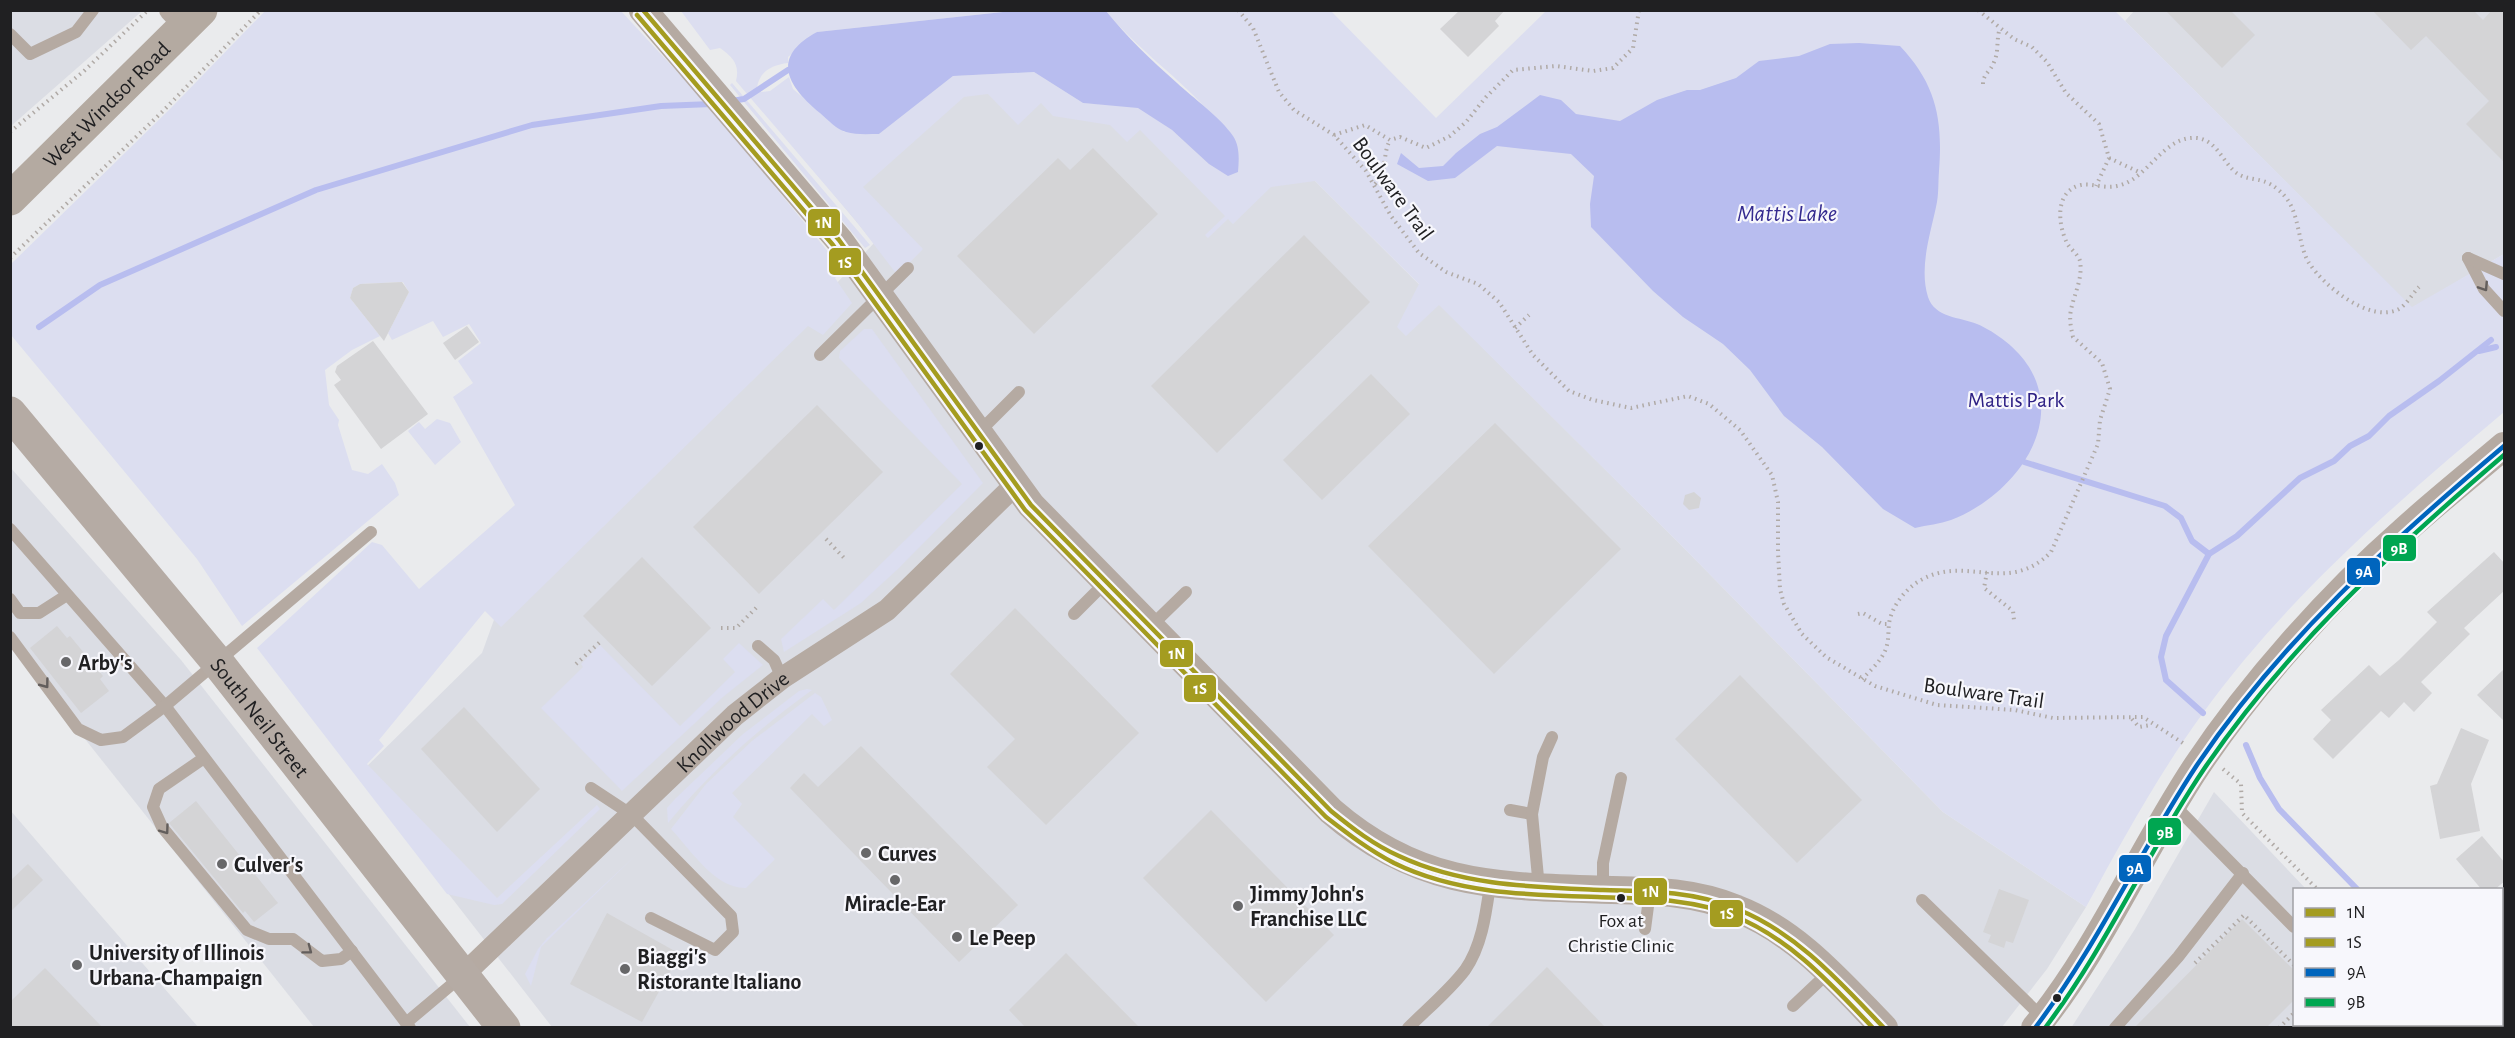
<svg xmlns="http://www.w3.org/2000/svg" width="2515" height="1038" font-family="'Alegreya Sans',sans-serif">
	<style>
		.built { fill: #dbdde4 }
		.green { fill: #dcdef0 }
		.water { fill: #b8bdef }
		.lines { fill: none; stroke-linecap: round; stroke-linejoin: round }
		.stream { stroke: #b8bdef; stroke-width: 6 }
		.building { fill: #d4d4d6 }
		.path { stroke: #b0aaa6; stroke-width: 4; stroke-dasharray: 1.5 4.5; stroke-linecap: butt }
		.service { stroke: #b5aaa2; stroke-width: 12 }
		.minor { stroke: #b5aaa2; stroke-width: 22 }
		.tertiary { stroke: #b5aaa2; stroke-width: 28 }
		.secondary { stroke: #b4aaa1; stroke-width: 33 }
		.primary { stroke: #b5aba4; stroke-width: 33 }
		.bus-1-casing { stroke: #f7f7fc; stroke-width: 9 }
		.bus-2-casing { stroke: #f7f7fc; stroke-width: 9 }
		.bus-3-casing { stroke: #f7f7fc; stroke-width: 9 }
		.bus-4-casing { stroke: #f7f7fc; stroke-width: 9 }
		.bus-1 { stroke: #a49c20; stroke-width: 4.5 }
		.bus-2 { stroke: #a49c20; stroke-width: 4.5 }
		.bus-3 { stroke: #0065bd; stroke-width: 4.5 }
		.bus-4 { stroke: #00a651; stroke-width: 4.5 }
		.oneway { stroke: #635e5c }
		.bus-dot { fill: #202022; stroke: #f7f7fc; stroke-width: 2 }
		.poi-dot { fill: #676769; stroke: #f7f7fc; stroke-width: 2 }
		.labels { text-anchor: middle; stroke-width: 4.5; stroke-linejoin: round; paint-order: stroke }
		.bus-label { font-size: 20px; fill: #202022; stroke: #f7f7fc }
		.street-label { font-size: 22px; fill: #202022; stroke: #f7f7fc }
		.park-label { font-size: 22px; fill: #2d2084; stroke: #f7f7fc }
		.poi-label { font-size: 22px; font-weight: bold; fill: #202022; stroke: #f7f7fc; text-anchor: start }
		.water-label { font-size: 24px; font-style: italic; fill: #342a8f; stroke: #f7f7fc }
		.line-badge { stroke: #f7f7fc; stroke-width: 2 }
		.badge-label { font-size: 16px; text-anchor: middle; font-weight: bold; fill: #fff }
	</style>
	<rect width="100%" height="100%" fill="#eaebed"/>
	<!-- built -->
	<g class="built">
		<path d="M2135,10l369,1v243l-92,54 -287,-287z"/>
		<path d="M11,11h131l-131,115z"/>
		<path d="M967,83l168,35 148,57 32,6 366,364 262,267 143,95 -39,62 -45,58h-1450l-195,-251 125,-123 13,-36 340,-332 39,-42 -48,-58z"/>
		<path d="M10,467l171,193 289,367h-156l-303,-381z"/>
		<path d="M2214,792l92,97 -12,1v134h140l3,3 -366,1 64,-99z"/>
		<path d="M10,810l79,92 109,125h-187z"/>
	</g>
	<!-- green -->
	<g class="green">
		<path d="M266,10l355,1 87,94 135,165 -8,8 17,25 -29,32 -15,-9 -307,301 -16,-16 -106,129 5,6 -17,18 130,134 100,-93 3,4 -98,95 -8,1 -47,-11 -190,-246 115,-106 10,3 37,44 96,-84 -62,-108 20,-14 -15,-22 23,-18 -12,-19 -26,13 -10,-16 -41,19 -4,-7 21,-41 -6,-10 -43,2 -7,4 -3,10 30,38 -28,14 -27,20 4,35 10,15 -1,5 14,45 16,4 14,-10 13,19 4,12 -157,131 -45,-67 -186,-224v-71l159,-155z"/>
		<path d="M681,11h331l-195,21 -29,25v6c-16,2 -28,8 -31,24l4,5 9,-1 19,-14 4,12 51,43 35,2 74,-58 81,-4 49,31 55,4 34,23 37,34 4,-48c-33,-38 -75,-66 -107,-105h225l105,107 110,-107h569l297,296 92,-53v158c-109,92 -217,185 -301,301 -45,62 -81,128 -117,194l-143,-95 -262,-267 -242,-240 -33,31 -9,-9 22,-43 -104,-103 -44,6 -38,37 -5,-5 -20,19 -3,-3 20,-19 -85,-86 -13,12 -17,-17 -57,-9 -12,-13 -23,22 -30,-31 -24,3 -101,90 60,62 -17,17 -11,6 -39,-51 -120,-140c4,-16 -3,-24 -16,-33l-10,2z"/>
		<path d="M732,83l138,162 -5,3 -135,-163z"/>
		<path d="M864,329h8l111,154 -85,86 -37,34 -77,49 -3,-13 42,-40 11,11 128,-126 -123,-126 1,-7z"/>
		<path d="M437,419l13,4 11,19 -26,23 -27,-34 11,-9 6,7z"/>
		<path d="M739,643l24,22 -40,32 -101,94 -81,-83 42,-41 -2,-3 19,-19 80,81 55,-54 -12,-13z"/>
		<path d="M807,689l5,1c-54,39 -101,81 -144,133l-1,-15 8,-9 68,-65 56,-43z"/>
		<path d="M815,693l6,4 11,23 -8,6 -12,-12 -80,79 10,11 -9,13 42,42 -29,29c-31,1 -55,-38 -75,-59l35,-45 46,-43z"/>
		<path d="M637,854l-96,93 -10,39 -6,-12 13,-25 9,-11z"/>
	</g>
	<!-- water -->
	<g class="water">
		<path d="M1012,11h94c21,26 45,49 71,72 15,14 44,35 56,53 7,10 6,24 5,36l-10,4 -19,-12 -37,-34 -34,-22 -55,-5 -49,-31 -81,4 -74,58c-11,0 -23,1 -33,-2 -9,-2 -19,-13 -26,-19 -34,-28 -49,-56 -3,-81z"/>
		<path d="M1859,43l41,3c36,38 43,73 39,125 -1,12 0,24 -3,36 -6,28 -17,61 -8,90 7,21 32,20 49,27 19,8 41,25 52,43 38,62 -20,131 -78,153 -11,4 -24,5 -36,8l-32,-19 -61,-62 -38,-31 -34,-46 -27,-26 -40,-27 -30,-26 -62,-64 -1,-23 4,-28 -23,-22 -74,-8 -42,32 -27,3 -31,-17 4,-11 18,15 24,-2 13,-13 24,-19 17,-7 43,-32 21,5 15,14 44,7 37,-21 30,-10h13l36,-12 23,-17 40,-5 31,-12z"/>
	</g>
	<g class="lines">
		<!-- stream -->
		<g class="stream">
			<path d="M731,101l13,-2 44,-29"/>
			<path d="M39,327l61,-42 216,-95 216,-65 129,-19 51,-2"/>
			<path d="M2479,351l17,-4"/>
			<path d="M2024,462l141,44 16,12 11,23 17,13"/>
			<path d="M2203,713l-37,-33 -5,-23 5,-21 43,-82 28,-18 63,-58 34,-17 16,-15 19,-10 20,-20 50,-35 52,-41"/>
			<path d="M2246,745l14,33 19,31 79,81"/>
			<path d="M2486,1024l2,4"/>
		</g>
	</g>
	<!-- building -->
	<g class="building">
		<path d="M1460,10h45l-10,11 4,5 -31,31 -28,-28z"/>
		<path d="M2165,10h65l25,25 -33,33z"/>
		<path d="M2372,10h101l10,10 9,-10h13v153l-39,-39 23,-23 -63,-65 -15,14z"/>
		<path d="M1093,148l65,66 -124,120 -77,-78 101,-98 12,12z"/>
		<path d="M1304,235l66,67 -153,151 -66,-67z"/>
		<path d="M402,282l7,10 -25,49 -34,-43 3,-10 7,-4z"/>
		<path d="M467,326l12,16 -24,18 -12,-17z"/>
		<path d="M373,341l55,73 -47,35 -47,-64 7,-5 -6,-8 2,-6z"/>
		<path d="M1371,374l39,40 -88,86 -39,-40z"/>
		<path d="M817,405l66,67 -124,122 -66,-67z"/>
		<path d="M1495,423l126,126 -127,125 -126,-128z"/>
		<path d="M1694,492l7,6 -2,10 -10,2 -6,-6 2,-9z"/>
		<path d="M2494,552l11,12v26l-41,38 6,6 -49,48 11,11 -18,19 -10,-10 -15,16 -8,-7 -48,48 -20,-20 18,-19 -10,-10 48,-45 11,11 19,-16 38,-38 -10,-10z"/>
		<path d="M642,557l69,71 -59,58 -69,-70z"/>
		<path d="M1015,608l124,125 -93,92 -59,-58 28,-28 -65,-65z"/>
		<path d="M57,626l10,12 3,-2 33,40 -3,3 9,12 -28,22 -51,-65z"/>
		<path d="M2505,668v54l-28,-27z"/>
		<path d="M1740,675l122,125 -65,63 -122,-124z"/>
		<path d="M464,707l76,82 -43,43 -76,-83z"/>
		<path d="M2461,728l28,12 -18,44 9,47 -40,8 -10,-53 7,-2z"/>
		<path d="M861,746l157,159 -59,57 -169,-174 14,-15 14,14z"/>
		<path d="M196,801l82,102 -24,19 -9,-11 -2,2 -74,-90z"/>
		<path d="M1211,810l123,125 -68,67 -123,-124z"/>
		<path d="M2482,836l23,27v18l-11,9h-12l-26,-31z"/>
		<path d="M28,864l15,16 -33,32v-31z"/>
		<path d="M1999,889l30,11 -16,43 -7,-2 -2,7 -16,-6 3,-7 -8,-3z"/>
		<path d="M607,913l73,41 -38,68 -72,-38z"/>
		<path d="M2242,919l53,52v28l-29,29h-132z"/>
		<path d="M1066,953l74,75h-114l-17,-18z"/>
		<path d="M1547,967l59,61h-120z"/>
		<path d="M45,968l58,60h-93v-26z"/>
	</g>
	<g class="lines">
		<!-- path -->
		<g class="path">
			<path d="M1238,10l15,18 26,64 15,18 40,25 32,36 25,45 28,37 27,19 32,12 21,18 34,53 36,36 24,9 38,8 57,-12 21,8 31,26 32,45 6,27v50l2,37 4,15 18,30 24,23 49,29 62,19 78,5 38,8 90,-1 43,28"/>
			<path d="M1978,10l36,29 18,8 15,15 19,31 33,31 10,34 -13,28"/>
			<path d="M1983,84c0,-10 8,-13 11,-22 5,-10 2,-22 6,-34"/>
			<path d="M10,132l74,-61 64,-61"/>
			<path d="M1334,135l31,-10 25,15 10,-3 26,11 24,-12 16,-14 20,-25 27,-27 43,-4 37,5 20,-3 20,-20 6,-38"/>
			<path d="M2109,158l30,14"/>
			<path d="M1375,184c13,-13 7,-29 15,-44"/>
			<path d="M10,258l152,-146 99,-102"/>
			<path d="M1515,328l14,-13"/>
			<path d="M826,539l20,21"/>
			<path d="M1987,572l-3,16 29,23 1,9"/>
			<path d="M1858,614l5,-1 19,11h7"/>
			<path d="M721,628h15l23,-23"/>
			<path d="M576,664l24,-22"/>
			<path d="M1862,679c8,-8 18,-17 23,-28 4,-9 3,-18 4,-27 2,-17 17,-36 32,-44 46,-26 86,16 130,-28l47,-108 2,-24 10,-31 -8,-26 -29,-26c-2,-9 -4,-18 -2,-27 3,-16 12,-31 9,-49 -2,-7 -10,-12 -13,-18 -9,-18 -13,-52 14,-58 11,-2 24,4 36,1 31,-6 46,-51 80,-48 18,2 25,21 36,32 15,15 32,1 54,29 13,18 11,46 22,64 15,23 59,59 88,47 9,-4 15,-16 22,-23"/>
			<path d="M2132,719l7,8 12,-2"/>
			<path d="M2223,769l18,15 1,29 76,77"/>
			<path d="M2195,963l49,-48 50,50"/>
			<path d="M2452,1024l3,4"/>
			<path d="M2279,1028l15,-15"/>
		</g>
		<!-- service -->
		<g class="service">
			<path d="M10,34l20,20 46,-22 17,-22"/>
			<path d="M2468,258l16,31 20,22"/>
			<path d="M2468,258l36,16"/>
			<path d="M820,355l88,-87"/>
			<path d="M979,432l40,-40"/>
			<path d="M10,529l155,177 245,322"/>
			<path d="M10,599l10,14h19l28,-18"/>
			<path d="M1074,614l32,-32"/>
			<path d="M1150,627l36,-35"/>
			<path d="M10,637l68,92 23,11 22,-3 42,-31 206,-174"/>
			<path d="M758,646l16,14 8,18"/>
			<path d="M204,758l-45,31 -6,18 9,20 85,103 22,9h24l29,22 19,-2 11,-8"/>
			<path d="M591,788l41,27 99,101 2,16 -18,18 -64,-32"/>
			<path d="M2173,804l121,123"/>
			<path d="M1510,810l22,4"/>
			<path d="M1539,888l-7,-74 11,-57 9,-20"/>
			<path d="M1603,889v-26l18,-85"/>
			<path d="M1922,900l121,118"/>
			<path d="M1645,929l5,-38"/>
			<path d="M1793,1006l36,-34"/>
			<path d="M406,1023l57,-48"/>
			<path d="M2374,1024l3,4"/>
			<path d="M1408,1028c19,-19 41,-37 57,-58 17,-24 21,-57 25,-85"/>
			<path d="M2115,1028l63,-71 65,-84"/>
			<path d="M2328,1028l3,-4"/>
		</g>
		<!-- minor -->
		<g class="minor">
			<path d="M170,10l15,16"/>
			<path id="s1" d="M463,975l272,-260 47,-37 105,-68 128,-125"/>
		</g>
		<!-- tertiary -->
		<g class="tertiary">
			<path d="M643,10l196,230 192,265 300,306c90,78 169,75 281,79 43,1 84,2 125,19 60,23 103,74 147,119"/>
			<path d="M2035,1028c65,-79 106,-178 162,-262 55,-82 133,-170 207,-235 32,-29 67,-57 100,-85"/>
		</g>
		<!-- secondary -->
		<path class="secondary" id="s2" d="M10,199l191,-189"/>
		<!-- primary -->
		<path class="primary" id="s3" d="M10,413l208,250 286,365"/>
		<!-- bus-1 casing -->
		<g class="bus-1-casing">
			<path id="bus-1" d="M643,10l196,230 192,265 300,306c21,17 43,34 68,45 64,30 134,31 204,34 45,1 91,1 134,19 60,24 103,73 147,119"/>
		</g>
		<!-- bus-2 casing -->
		<g class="bus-2-casing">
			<path id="bus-2" d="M637,15l196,230 192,265 301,307c22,17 43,33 68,46 63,31 135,32 204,34 46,2 91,1 134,18 58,23 99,69 141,113"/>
		</g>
		<!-- bus-3 casing -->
		<g class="bus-3-casing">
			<path id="bus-3" d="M2035,1028c63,-83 105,-177 162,-263 84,-124 193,-223 307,-319"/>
		</g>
		<!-- bus-4 casing -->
		<g class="bus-4-casing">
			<path id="bus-4" d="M2045,1028c62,-82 102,-175 159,-259 83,-122 189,-219 300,-314"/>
		</g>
		<!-- bus-1 -->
		<use href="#bus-1" class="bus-1"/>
		<!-- bus-2 -->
		<use href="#bus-2" class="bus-2"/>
		<!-- bus-3 -->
		<use href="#bus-3" class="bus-3"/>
		<!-- bus-4 -->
		<use href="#bus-4" class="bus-4"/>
	</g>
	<!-- one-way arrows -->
	<defs><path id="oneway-chevron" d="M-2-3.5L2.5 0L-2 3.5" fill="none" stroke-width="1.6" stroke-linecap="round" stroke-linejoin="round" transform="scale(1.5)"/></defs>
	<g class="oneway">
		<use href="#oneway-chevron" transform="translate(2484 287) rotate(57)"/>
		<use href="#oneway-chevron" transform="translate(45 684) rotate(53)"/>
		<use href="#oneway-chevron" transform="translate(165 830) rotate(54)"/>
		<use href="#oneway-chevron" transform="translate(308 950) rotate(37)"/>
	</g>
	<!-- markers -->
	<g class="bus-dot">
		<circle cx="979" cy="446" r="5"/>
		<circle cx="1621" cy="898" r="5"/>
		<circle cx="2057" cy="998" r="5"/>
	</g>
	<g class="poi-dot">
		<circle cx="66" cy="662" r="6"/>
		<circle cx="866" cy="853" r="6"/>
		<circle cx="222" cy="864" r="6"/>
		<circle cx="895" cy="880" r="6"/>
		<circle cx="1238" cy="906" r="6"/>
		<circle cx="957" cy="937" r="6"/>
		<circle cx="77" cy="965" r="6"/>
		<circle cx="625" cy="969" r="6"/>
	</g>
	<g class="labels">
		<!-- bus labels -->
		<g class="bus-label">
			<text x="1621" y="927">Fox at<tspan x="1621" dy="25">Christie Clinic</tspan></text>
		</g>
		<!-- street labels -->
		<g class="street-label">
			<text dy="8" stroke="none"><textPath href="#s2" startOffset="135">West Windsor Road</textPath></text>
			<text transform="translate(1394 188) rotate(54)" y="8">Boulware Trail</text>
			<text transform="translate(1984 692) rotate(8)" y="8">Boulware Trail</text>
			<text dy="8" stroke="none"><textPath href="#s3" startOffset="394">South Neil Street</textPath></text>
			<text dy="8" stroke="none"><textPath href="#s1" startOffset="370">Knollwood Drive</textPath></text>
		</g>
		<!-- park labels -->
		<g class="park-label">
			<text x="2016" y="407">Mattis Park</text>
		</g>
		<!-- poi labels -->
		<g class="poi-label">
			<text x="78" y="670">Arby's</text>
			<text x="878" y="861">Curves</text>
			<text x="234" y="872">Culver's</text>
			<text x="1250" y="901">Jimmy John's<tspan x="1250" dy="25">Franchise LLC</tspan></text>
			<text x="895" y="911" text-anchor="middle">Miracle-Ear</text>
			<text x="969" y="945">Le Peep</text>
			<text x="89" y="960">University of Illinois<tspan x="89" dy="25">Urbana-Champaign</tspan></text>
			<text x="637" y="964">Biaggi's<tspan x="637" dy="25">Ristorante Italiano</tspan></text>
		</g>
		<!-- water labels -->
		<g class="water-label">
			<text x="1787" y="221">Mattis Lake</text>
		</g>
	</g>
	<g class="line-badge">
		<rect x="807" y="208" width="34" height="29" rx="6" fill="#a49c20"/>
		<rect x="828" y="247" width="34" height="29" rx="6" fill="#a49c20"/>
		<rect x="2382" y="534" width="35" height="28" rx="6" fill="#00a651"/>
		<rect x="2346" y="557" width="35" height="29" rx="6" fill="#0065bd"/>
		<rect x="1159" y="639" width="35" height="29" rx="6" fill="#a49c20"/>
		<rect x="1183" y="674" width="34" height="29" rx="6" fill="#a49c20"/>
		<rect x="2147" y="817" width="35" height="29" rx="6" fill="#00a651"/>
		<rect x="2118" y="854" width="34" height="29" rx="6" fill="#0065bd"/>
		<rect x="1633" y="877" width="35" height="29" rx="6" fill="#a49c20"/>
		<rect x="1709" y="899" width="35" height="29" rx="6" fill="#a49c20"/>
	</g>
	<g class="badge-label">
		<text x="824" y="228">1N</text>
		<text x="845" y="268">1S</text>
		<text x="2399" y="554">9B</text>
		<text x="2364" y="577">9A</text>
		<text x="1177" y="659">1N</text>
		<text x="1200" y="694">1S</text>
		<text x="2165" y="838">9B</text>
		<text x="2135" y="874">9A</text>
		<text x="1651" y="897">1N</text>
		<text x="1727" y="919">1S</text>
	</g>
	<!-- border -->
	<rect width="2515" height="1038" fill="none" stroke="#202022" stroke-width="24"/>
	<!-- legend -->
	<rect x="2293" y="888" width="210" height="138" fill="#f7f7fc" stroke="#a1a1a5" stroke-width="1.5"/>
	<rect x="2305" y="908" width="30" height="9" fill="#a49c20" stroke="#a1a1a5" stroke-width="1.5"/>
	<text x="2347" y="918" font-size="18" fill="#202022">1N</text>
	<rect x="2305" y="938" width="30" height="9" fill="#a49c20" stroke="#a1a1a5" stroke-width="1.5"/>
	<text x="2347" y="948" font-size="18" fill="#202022">1S</text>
	<rect x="2305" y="968" width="30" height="9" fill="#0065bd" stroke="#a1a1a5" stroke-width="1.5"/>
	<text x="2347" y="978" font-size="18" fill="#202022">9A</text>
	<rect x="2305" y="998" width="30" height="9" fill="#00a651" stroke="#a1a1a5" stroke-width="1.5"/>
	<text x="2347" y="1008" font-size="18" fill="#202022">9B</text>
</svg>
